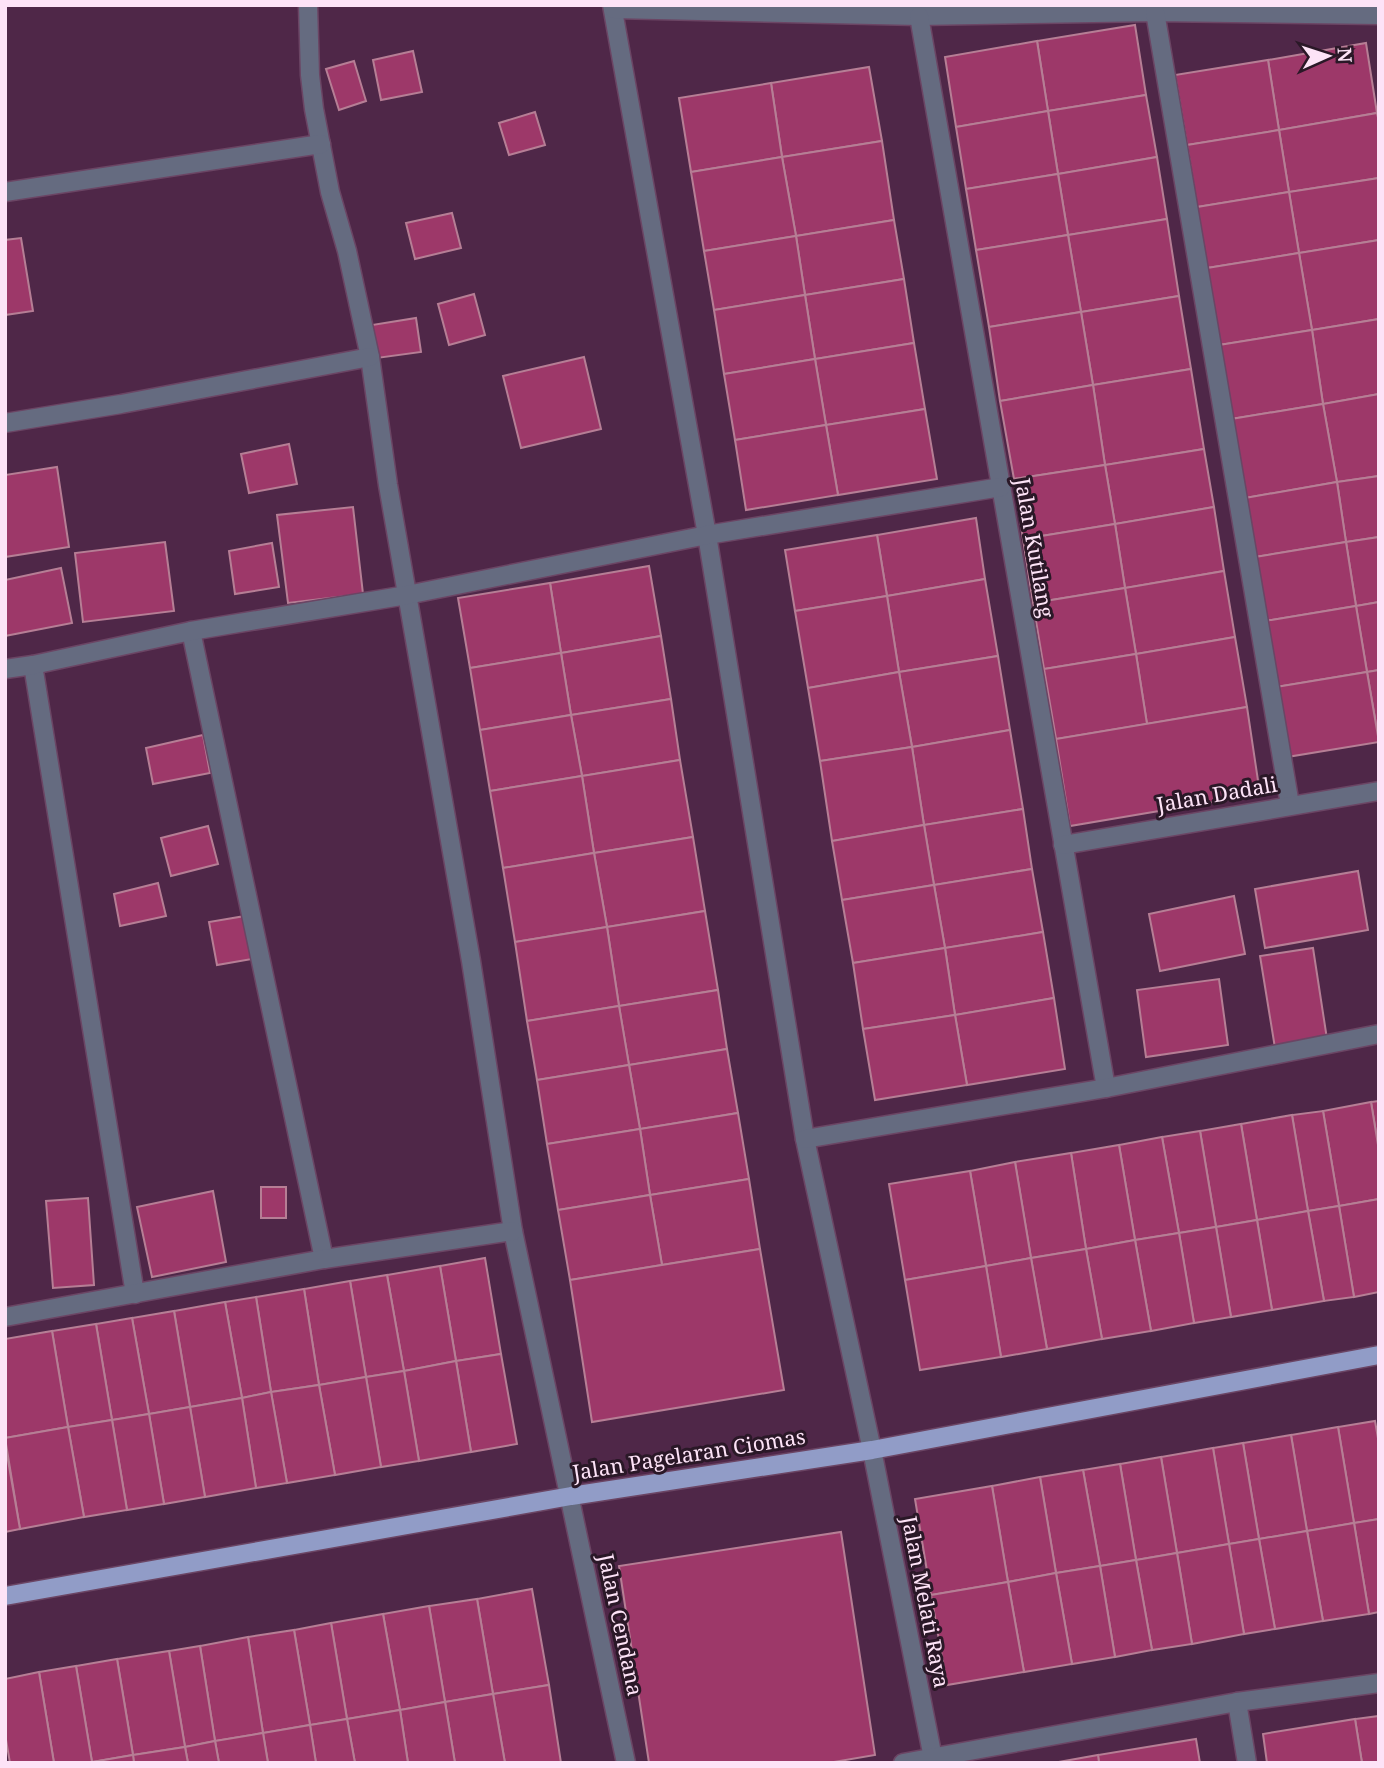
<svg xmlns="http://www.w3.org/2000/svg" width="1384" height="1768" font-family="'Noto Serif',serif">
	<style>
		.building { fill: #9d3869; stroke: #b67e95; stroke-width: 2 }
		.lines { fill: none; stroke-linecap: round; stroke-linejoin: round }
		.minor-casing { stroke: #6b4564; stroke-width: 21 }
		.major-casing { stroke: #6b4564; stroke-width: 21 }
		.minor { stroke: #656b80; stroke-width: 18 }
		.major { stroke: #919cc7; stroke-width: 18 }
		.labels { text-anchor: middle; stroke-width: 6; stroke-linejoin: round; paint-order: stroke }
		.street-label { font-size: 21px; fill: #fde3f7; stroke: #2a1827 }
	</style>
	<rect width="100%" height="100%" fill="#4f2748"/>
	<!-- building -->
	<g class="building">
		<path d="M1135,25l11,70 -98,16 -11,-70z"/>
		<path d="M1037,41l11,70 -92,16 -11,-70z"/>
		<path d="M1366,43l11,70 -98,17 -11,-70z"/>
		<path d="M413,51l9,41 -41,8 -8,-40z"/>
		<path d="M1268,60l11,70 -92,15 -12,-70z"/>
		<path d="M354,61l12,40 -27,9 -13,-41z"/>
		<path d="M869,67l13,74 -100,16 -11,-74z"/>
		<path d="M771,83l11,74 -91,15 -12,-74z"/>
		<path d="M1146,95l11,62 -99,17 -10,-63z"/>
		<path d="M1048,111l10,63 -92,15 -10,-62z"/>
		<path d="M535,112l10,33 -36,10 -10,-32z"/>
		<path d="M1377,113l2,9v56l-90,14 -10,-62z"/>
		<path d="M1279,130l10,62 -92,15 -10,-62z"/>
		<path d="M882,141l12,79 -98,16 -14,-79z"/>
		<path d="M782,157l14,79 -92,15 -13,-79z"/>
		<path d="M1157,157l10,62 -99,16 -10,-61z"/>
		<path d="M1058,174l10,61 -92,15 -10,-61z"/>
		<path d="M1379,178v62l-80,13 -10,-61z"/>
		<path d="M1289,192l10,61 -92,15 -10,-61z"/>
		<path d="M452,213l9,35 -46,11 -9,-36z"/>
		<path d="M1167,219l12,77 -98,16 -13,-77z"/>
		<path d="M894,220l10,59 -99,16 -9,-59z"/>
		<path d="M1068,235l13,77 -92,15 -13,-77z"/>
		<path d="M796,236l9,59 -91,15 -10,-59z"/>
		<path d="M21,238l12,73 -28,4v-75z"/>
		<path d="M1379,240v79l-67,11 -13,-77z"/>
		<path d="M1299,253l13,77 -93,15 -12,-77z"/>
		<path d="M904,279l10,64 -99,16 -10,-64z"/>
		<path d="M474,294l11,41 -36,10 -11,-41z"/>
		<path d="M805,295l10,64 -91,15 -10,-64z"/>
		<path d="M1179,296l12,73 -98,16 -12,-73z"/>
		<path d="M1081,312l12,73 -93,16 -11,-74z"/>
		<path d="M416,318l5,34 -44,6 -5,-33z"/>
		<path d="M1379,319v75l-56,10 -11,-74z"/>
		<path d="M1312,330l11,74 -92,15 -12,-74z"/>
		<path d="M914,343l11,66 -99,16 -11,-66z"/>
		<path d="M584,357l17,72 -80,19 -18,-72z"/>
		<path d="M815,359l11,66 -91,15 -11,-66z"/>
		<path d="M1191,369l13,80 -99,16 -12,-80z"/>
		<path d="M1093,385l12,80 -91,14 -14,-78z"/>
		<path d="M1379,394v82l-42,6 -14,-78z"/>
		<path d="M1323,404l14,78 -92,16 -14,-79z"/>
		<path d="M925,409l12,70 -99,16 -12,-70z"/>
		<path d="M826,425l12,70 -92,15 -11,-70z"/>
		<path d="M289,444l8,40 -48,9 -8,-39z"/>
		<path d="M1204,449l10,58 -99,17 -10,-59z"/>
		<path d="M1105,465l10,59 -92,15 -9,-60z"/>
		<path d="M57,467l12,80 -64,10v-82z"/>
		<path d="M1379,476v61l-33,5 -9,-60z"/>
		<path d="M1337,482l9,60 -91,15 -10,-59z"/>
		<path d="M353,507l10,87 -75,9 -11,-88z"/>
		<path d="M1214,507l10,64 -99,17 -10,-64z"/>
		<path d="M976,518l9,61 -98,17 -10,-61z"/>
		<path d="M1115,524l10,64 -92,15 -10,-64z"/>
		<path d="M877,535l10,61 -92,15 -10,-61z"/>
		<path d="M1379,537v65l-23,4 -10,-64z"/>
		<path d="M165,542l9,69 -91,11 -8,-69z"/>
		<path d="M1346,542l10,64 -91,15 -10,-64z"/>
		<path d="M272,543l7,44 -44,7 -6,-43z"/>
		<path d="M649,566l12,70 -100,17 -11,-70z"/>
		<path d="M61,568l11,55 -67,13v-56z"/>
		<path d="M1224,571l11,66 -99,17 -11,-66z"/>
		<path d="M985,579l13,77 -99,16 -12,-76z"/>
		<path d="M550,583l11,70 -91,15 -12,-70z"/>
		<path d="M1125,588l11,66 -92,15 -11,-66z"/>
		<path d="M887,596l12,76 -91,16 -13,-77z"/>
		<path d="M1379,602v68l-12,2 -11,-66z"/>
		<path d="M1356,606l11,66 -91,15 -11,-66z"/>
		<path d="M661,636l10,63 -100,16 -10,-62z"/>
		<path d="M1235,637l12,70 -100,17 -11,-70z"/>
		<path d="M561,653l10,62 -91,15 -10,-62z"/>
		<path d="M1136,654l11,70 -91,15 -12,-70z"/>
		<path d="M998,656l12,74 -98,17 -13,-75z"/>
		<path d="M1379,670v72l-12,-70z"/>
		<path d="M899,672l13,75 -92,14 -12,-73z"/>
		<path d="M1367,672l12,70 -92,15 -11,-70z"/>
		<path d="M671,699l9,61 -98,16 -11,-61z"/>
		<path d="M1247,707l13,87 -190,32 -14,-87z"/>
		<path d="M571,715l11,61 -92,15 -10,-61z"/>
		<path d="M1010,730l13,79 -99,16 -12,-78z"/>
		<path d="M203,735l7,38 -57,11 -7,-36z"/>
		<path d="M912,747l12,78 -92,16 -12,-80z"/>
		<path d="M680,760l13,77 -99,16 -12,-77z"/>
		<path d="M582,776l12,77 -91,15 -13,-77z"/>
		<path d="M1023,809l9,60 -98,16 -10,-60z"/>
		<path d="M924,825l10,60 -92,15 -10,-59z"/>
		<path d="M208,826l10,38 -47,12 -10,-38z"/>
		<path d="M693,837l12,74 -98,16 -13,-74z"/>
		<path d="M594,853l13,74 -92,15 -12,-74z"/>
		<path d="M1032,869l11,63 -98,16 -11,-63z"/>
		<path d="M1358,871l10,59 -103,18 -10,-59z"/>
		<path d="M158,883l8,33 -46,10 -6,-32z"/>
		<path d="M934,885l11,63 -92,15 -11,-63z"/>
		<path d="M1234,896l11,58 -85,17 -11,-57z"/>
		<path d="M705,911l13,79 -99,16 -12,-79z"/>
		<path d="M245,916l7,43 -35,6 -8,-43z"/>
		<path d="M607,927l12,79 -92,15 -12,-79z"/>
		<path d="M1043,932l11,66 -99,17 -10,-67z"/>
		<path d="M945,948l10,67 -92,14 -10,-66z"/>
		<path d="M1313,948l14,91 -52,9 -15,-92z"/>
		<path d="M1219,979l9,66 -82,12 -9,-67z"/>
		<path d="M718,990l9,59 -98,16 -10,-59z"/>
		<path d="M1054,998l11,71 -98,16 -12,-70z"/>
		<path d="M619,1006l10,59 -92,15 -10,-59z"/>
		<path d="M955,1015l12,70 -92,15 -12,-71z"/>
		<path d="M727,1049l11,64 -98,16 -11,-64z"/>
		<path d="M629,1065l11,64 -93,15 -10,-64z"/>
		<path d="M1379,1101v50l-8,-49z"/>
		<path d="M1371,1102l8,49v48l-40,7 -16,-95z"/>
		<path d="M1323,1111l16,95 -31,5 -16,-96z"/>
		<path d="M738,1113l11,66 -99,16 -10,-66z"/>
		<path d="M1292,1115l16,96 -51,9 -16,-96z"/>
		<path d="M1241,1124l16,96 -41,7 -16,-96z"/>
		<path d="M640,1129l10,66 -92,15 -11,-66z"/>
		<path d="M1200,1131l16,96 -37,6 -17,-96z"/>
		<path d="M1162,1137l17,96 -44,7 -16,-95z"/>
		<path d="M1119,1145l16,95 -49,9 -15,-96z"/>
		<path d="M1071,1153l15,96 -55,9 -16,-96z"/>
		<path d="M1015,1162l16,96 -45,8 -16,-95z"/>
		<path d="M970,1171l16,95 -81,14 -16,-96z"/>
		<path d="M749,1179l11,70 -98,16 -12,-70z"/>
		<rect x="261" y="1187" width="25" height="31"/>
		<path d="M213,1191l13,71 -74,15 -15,-70z"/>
		<path d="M650,1195l12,70 -92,15 -12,-70z"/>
		<path d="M88,1198l6,87 -41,3 -7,-87z"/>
		<path d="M1379,1199v93l-25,5 -15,-91z"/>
		<path d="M1339,1206l15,91 -30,4 -16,-90z"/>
		<path d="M1308,1211l16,90 -52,9 -15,-90z"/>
		<path d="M1257,1220l15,90 -41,7 -15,-90z"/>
		<path d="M1216,1227l15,90 -37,6 -15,-90z"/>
		<path d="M1179,1233l15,90 -43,8 -16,-91z"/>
		<path d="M1135,1240l16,91 -49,8 -16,-90z"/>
		<path d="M760,1249l24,141 -192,32 -22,-142z"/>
		<path d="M1086,1249l16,90 -55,10 -16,-91z"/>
		<path d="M485,1258l16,96 -45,7 -16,-95z"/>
		<path d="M1031,1258l16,91 -46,8 -15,-91z"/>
		<path d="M440,1266l16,95 -52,10 -17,-96z"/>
		<path d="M986,1266l15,91 -81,13 -15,-90z"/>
		<path d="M387,1275l17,96 -38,6 -16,-96z"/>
		<path d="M350,1281l16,96 -47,8 -15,-96z"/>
		<path d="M304,1289l15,96 -48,7 -15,-95z"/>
		<path d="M256,1297l15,95 -29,6 -17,-96z"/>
		<path d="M225,1302l17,96 -52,9 -16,-96z"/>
		<path d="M174,1311l16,96 -41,7 -17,-96z"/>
		<path d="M132,1318l17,96 -37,6 -16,-96z"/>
		<path d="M96,1324l16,96 -44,7 -16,-96z"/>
		<path d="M52,1331l16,96 -63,11v-99z"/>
		<path d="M501,1354l16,90 -46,8 -15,-91z"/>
		<path d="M456,1361l15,91 -52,9 -15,-90z"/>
		<path d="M404,1371l15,90 -38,6 -15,-90z"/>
		<path d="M366,1377l15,90 -46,8 -16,-90z"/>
		<path d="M319,1385l16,90 -48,8 -16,-91z"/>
		<path d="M271,1392l16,91 -31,5 -14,-90z"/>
		<path d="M242,1398l14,90 -51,9 -15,-90z"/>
		<path d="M190,1407l15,90 -41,7 -15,-90z"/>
		<path d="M149,1414l15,90 -37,6 -15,-90z"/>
		<path d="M112,1420l15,90 -43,7 -16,-90z"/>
		<path d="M1375,1421l4,23v75l-25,4 -16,-96z"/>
		<path d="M68,1427l16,90 -64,12 -15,-91z"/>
		<path d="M1338,1427l16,96 -47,8 -16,-96z"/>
		<path d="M1291,1435l16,96 -48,8 -16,-96z"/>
		<path d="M5,1443l15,86 -15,3z"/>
		<path d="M1243,1443l16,96 -30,5 -16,-96z"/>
		<path d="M1213,1448l16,96 -52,9 -16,-96z"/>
		<path d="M1161,1457l16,96 -41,7 -16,-96z"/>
		<path d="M1120,1464l16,96 -36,6 -17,-96z"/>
		<path d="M1083,1470l17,96 -44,7 -16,-96z"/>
		<path d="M1040,1477l16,96 -48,9 -16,-96z"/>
		<path d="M992,1486l16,96 -77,13 -16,-96z"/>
		<path d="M1379,1519v93l-10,2 -15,-91z"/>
		<path d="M1354,1523l15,91 -46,7 -16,-90z"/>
		<path d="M1307,1531l16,90 -48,8 -16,-90z"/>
		<path d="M841,1532l34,223 -47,8h-179l-30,-197z"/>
		<path d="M1259,1539l16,90 -31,5 -15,-90z"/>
		<path d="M1229,1544l15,90 -52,10 -15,-91z"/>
		<path d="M1177,1553l15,91 -40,6 -16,-90z"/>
		<path d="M1136,1560l16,90 -37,7 -15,-91z"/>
		<path d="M1100,1566l15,91 -43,7 -16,-91z"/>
		<path d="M1056,1573l16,91 -48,8 -16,-90z"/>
		<path d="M1008,1582l16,90 -77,13 -16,-90z"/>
		<path d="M532,1589l17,96 -56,9 -16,-95z"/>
		<path d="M477,1599l16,95 -48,8 -16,-96z"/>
		<path d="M429,1606l16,96 -45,8 -17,-96z"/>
		<path d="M383,1614l17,96 -53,9 -16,-96z"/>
		<path d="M331,1623l16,96 -37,6 -16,-95z"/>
		<path d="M294,1630l16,95 -47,8 -15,-96z"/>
		<path d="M248,1637l15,96 -48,8 -15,-95z"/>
		<path d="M200,1646l15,95 -30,6 -16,-96z"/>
		<path d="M169,1651l16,96 -52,8 -16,-96z"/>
		<path d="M117,1659l16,96 -41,7 -16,-96z"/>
		<path d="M76,1666l16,96 -38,1 -15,-91z"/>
		<path d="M39,1672l15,91h-44l-5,-29v-55z"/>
		<path d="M549,1685l12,78h-56l-12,-69z"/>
		<path d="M493,1694l12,69h-50l-10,-61z"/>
		<path d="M445,1702l10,61h-47l-8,-53z"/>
		<path d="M400,1710l8,53h-53l-8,-44z"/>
		<path d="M1379,1716v47h-17l-7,-44z"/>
		<path d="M347,1719l8,44h-39l-6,-38z"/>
		<path d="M1355,1719l7,44h-95l-4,-29z"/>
		<path d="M310,1725l6,38h-48l-5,-30z"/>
		<path d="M263,1733l5,30h-49l-4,-22z"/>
		<path d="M1196,1739l4,24h-101l-1,-8z"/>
		<path d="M215,1741l4,22h-31l-3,-16z"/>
		<path d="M185,1747l3,16h-54l-1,-8z"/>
		<path d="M133,1755l1,8h-42v-1z"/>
		<path d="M1098,1755l1,8h-46z"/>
	</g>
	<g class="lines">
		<!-- minor casing -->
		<g class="minor-casing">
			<g id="minor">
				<path d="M308,5l2,70 4,34 16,83 17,59 23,106 18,128 83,476 42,270 113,532"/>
				<path d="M612,5l95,530 98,604 67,311 62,313"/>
				<path d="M614,9l305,7 236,-4 224,3"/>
				<path d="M1155,12l135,793"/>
				<path d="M919,16l187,1072"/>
				<path d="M5,192l316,-48"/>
				<path d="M5,423l116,-19 249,-47"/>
				<path d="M191,631l133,628"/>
				<path d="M33,665l102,629"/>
				<path d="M5,669l28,-4 158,-34 216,-36 300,-60 294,-48"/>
				<path d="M1063,845l316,-54"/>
				<path d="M805,1139l301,-51 273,-54"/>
				<path d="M5,1317l319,-58 189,-28"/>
				<path d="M1237,1702l10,61"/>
				<path d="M903,1763l334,-61 142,-19"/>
			</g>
		</g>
		<!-- major casing -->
		<g class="major-casing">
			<path id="major" d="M5,1596l566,-100 301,-46 507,-95"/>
		</g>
		<!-- minor -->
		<use href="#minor" class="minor"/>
		<!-- major -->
		<use href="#major" class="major"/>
	</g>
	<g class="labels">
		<!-- street labels -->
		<g class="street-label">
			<text transform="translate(1034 548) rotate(80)" y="7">Jalan Kutilang</text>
			<text transform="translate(1217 795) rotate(-10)" y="7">Jalan Dadali</text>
			<text transform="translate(689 1455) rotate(-9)" y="7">Jalan Pagelaran Ciomas</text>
			<text transform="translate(925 1602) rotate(79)" y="7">Jalan Melati Raya</text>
			<text transform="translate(620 1625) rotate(78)" y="7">Jalan Cendana</text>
		</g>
	</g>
	<!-- border -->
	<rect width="1384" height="1768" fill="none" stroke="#fde3f7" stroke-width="14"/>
	<!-- north arrow -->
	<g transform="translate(1328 56) rotate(87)" stroke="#2a1827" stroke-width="5" paint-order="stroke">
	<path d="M0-5L12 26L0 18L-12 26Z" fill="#fde3f7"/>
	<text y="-10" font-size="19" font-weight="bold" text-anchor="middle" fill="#fde3f7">N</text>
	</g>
</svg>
